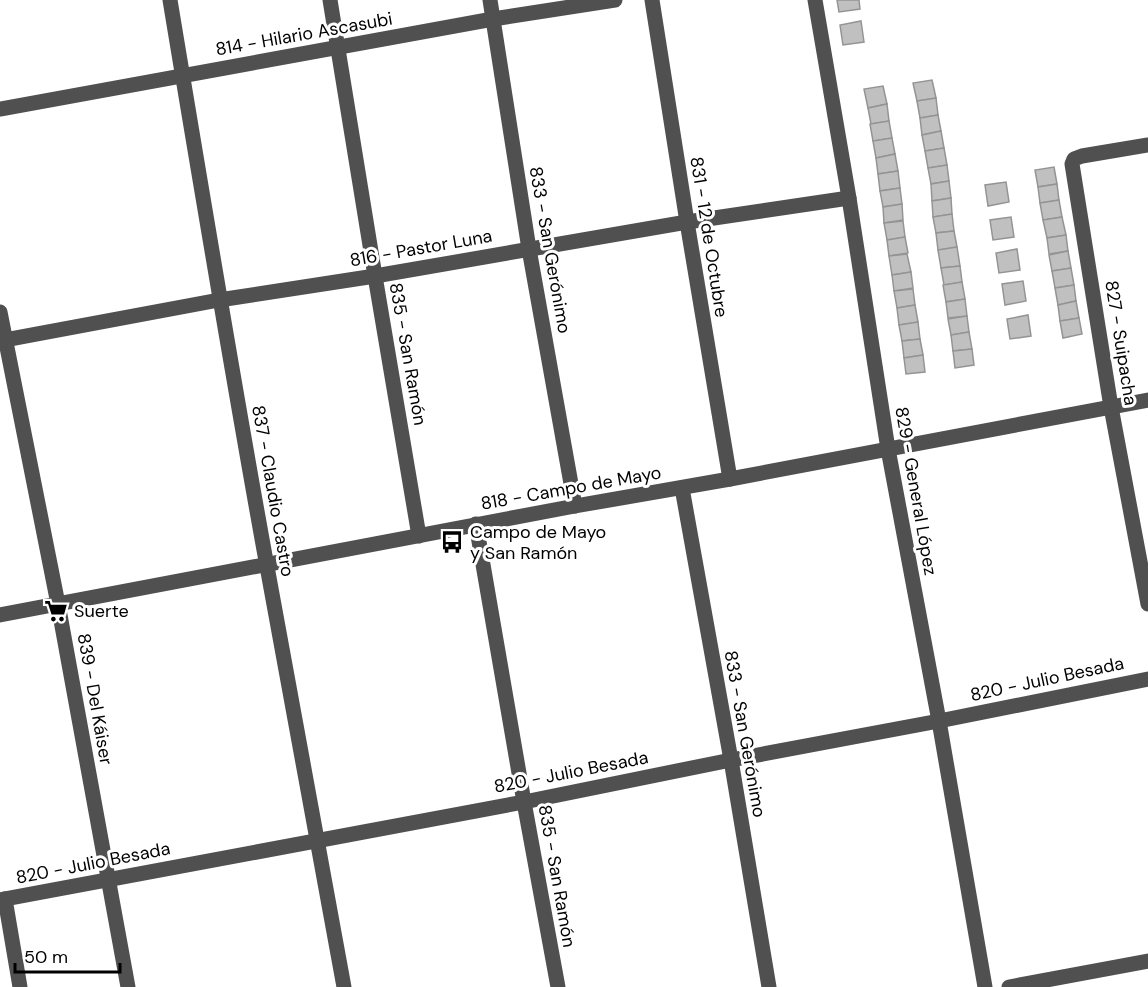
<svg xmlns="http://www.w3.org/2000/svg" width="1148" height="987" font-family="'DM Sans',sans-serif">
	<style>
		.building { fill: #c0c0c0; stroke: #949494; stroke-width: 1.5 }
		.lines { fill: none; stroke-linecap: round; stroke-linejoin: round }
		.minor { stroke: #505050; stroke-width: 15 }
		.labels { text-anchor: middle; stroke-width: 6; stroke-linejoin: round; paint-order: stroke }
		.street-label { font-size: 18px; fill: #000; stroke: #fff }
		.poi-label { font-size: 18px; fill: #000; stroke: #fff; text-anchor: start }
	</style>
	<rect width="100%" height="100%" fill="#fff"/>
	<!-- building -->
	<g class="building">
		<path d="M837,0h22l1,9 -21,3z"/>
		<path d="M861,21l3,21 -21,3 -3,-20z"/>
		<path d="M932,80l4,18 -19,3 -4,-18z"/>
		<path d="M883,86l4,18 -19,4 -4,-19z"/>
		<path d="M936,98l2,17 -18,3 -3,-17z"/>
		<path d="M887,104l2,17 -18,3 -3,-16z"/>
		<path d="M938,115l3,16 -19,4 -2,-17z"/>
		<path d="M889,121l3,17 -19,3 -3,-17z"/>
		<path d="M941,131l3,17 -19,3 -3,-16z"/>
		<path d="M892,138l3,16 -19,4 -3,-17z"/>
		<path d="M944,148l3,17 -19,3 -3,-17z"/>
		<path d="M895,154l3,17 -20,3 -2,-16z"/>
		<path d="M947,165l2,16 -18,3 -3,-16z"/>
		<path d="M1054,167l3,17 -19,3 -3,-17z"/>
		<path d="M898,171l2,17 -20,3 -2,-17z"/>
		<path d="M949,181l2,17 -19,3 -1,-17z"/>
		<path d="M1006,182l3,20 -21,4 -3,-21z"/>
		<path d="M1057,184l2,16 -19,3 -2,-16z"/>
		<path d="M900,188l2,16 -19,3 -3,-16z"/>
		<path d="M951,198l1,16 -19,3 -1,-16z"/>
		<path d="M1059,200l3,17 -19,3 -3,-17z"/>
		<path d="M902,204l1,16 -19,3 -1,-16z"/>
		<path d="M952,214l2,17 -18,2 -3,-16z"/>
		<path d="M1011,217l3,20 -21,3 -3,-20z"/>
		<path d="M1062,217l4,18 -19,3 -4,-18z"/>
		<path d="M903,221l2,16 -18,3 -3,-17z"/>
		<path d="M954,231l3,16 -19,3 -2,-17z"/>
		<path d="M1066,235l2,16 -19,3 -2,-16z"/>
		<path d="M905,237l3,16 -19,3 -2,-16z"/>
		<path d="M957,247l3,19 -19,2 -3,-18z"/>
		<path d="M1017,249l3,21 -21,3 -3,-20z"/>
		<path d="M1068,251l3,17 -19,3 -3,-16z"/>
		<path d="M907,254l4,18 -19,3 -3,-19z"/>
		<path d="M960,266l2,16 -18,3 -3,-17z"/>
		<path d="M1071,268l3,17 -19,3 -3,-17z"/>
		<path d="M911,272l2,16 -19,3 -2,-16z"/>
		<path d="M1023,281l3,20 -21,4 -3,-21z"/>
		<path d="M962,282l3,17 -19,3 -3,-17z"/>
		<path d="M1074,285l2,16 -18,4 -3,-17z"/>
		<path d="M913,289l2,16 -18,3 -3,-17z"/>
		<path d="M965,299l2,17 -19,2 -2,-16z"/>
		<path d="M1076,301l3,17 -19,3 -2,-16z"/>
		<path d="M915,305l3,17 -19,3 -2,-17z"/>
		<path d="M1028,315l3,21 -21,3 -3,-20z"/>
		<path d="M967,316l2,16 -18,3 -3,-16z"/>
		<path d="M1079,318l3,16 -19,4 -3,-17z"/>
		<path d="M918,322l2,17 -18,2 -3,-16z"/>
		<path d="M969,332l3,17 -19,2 -2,-16z"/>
		<path d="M920,339l3,16 -19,3 -2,-17z"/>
		<path d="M972,349l2,16 -19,3 -2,-17z"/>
		<path d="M923,355l2,17 -19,2 -2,-16z"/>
	</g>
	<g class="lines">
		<!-- minor -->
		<g class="minor">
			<path d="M170,0c31,187 62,374 96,561 25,142 53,284 78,426"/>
			<path d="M330,0l45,276 44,260"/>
			<path d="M490,0l39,249 46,257"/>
			<path d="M652,0l35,222 43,257"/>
			<path d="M815,0l34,198 39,251 51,272 46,266"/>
			<path d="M0,109l493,-90 122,-19"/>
			<path d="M1148,145l-66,11 -8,3 -2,5 39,243 37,197"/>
			<path d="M0,312l58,292 70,383"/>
			<path d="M0,341l219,-41 156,-24 312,-54 162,-24"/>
			<path d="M682,488l49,272 38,227"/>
			<path d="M476,524l48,278 34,185"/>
			<path d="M0,615l575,-109 155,-27 418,-79"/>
			<path d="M5,899l15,88"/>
			<path d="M0,900l524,-98 207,-42 208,-39 209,-42"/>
			<path d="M1009,987l139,-26"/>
		</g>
	</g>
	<!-- icons -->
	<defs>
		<g id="bus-bare" transform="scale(1.8)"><path d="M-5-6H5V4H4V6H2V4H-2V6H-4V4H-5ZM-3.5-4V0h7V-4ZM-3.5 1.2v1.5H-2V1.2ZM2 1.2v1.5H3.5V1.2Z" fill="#000" stroke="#fff" stroke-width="2.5" paint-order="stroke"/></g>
		<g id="supermarket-bare" transform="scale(1.8)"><path d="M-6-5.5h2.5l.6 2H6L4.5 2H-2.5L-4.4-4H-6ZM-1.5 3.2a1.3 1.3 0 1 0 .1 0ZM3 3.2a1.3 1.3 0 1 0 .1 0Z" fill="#000" stroke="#fff" stroke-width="2.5" paint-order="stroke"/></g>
	</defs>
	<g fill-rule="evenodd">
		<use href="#bus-bare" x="452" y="542"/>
		<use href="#supermarket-bare" x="56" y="611"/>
	</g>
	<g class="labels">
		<!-- street labels -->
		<g class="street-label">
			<text transform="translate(304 34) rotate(-10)" y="6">814 - Hilario Ascasubi</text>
			<text transform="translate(709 237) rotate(81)" y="6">831 - 12 de Octubre</text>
			<text transform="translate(421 248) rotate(-10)" y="6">816 - Pastor Luna</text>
			<text transform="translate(550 250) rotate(80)" y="6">833 - San Gerónimo</text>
			<text transform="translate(1121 343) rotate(81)" y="6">827 - Suipacha</text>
			<text transform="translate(408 354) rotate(80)" y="6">835 - San Ramón</text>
			<text transform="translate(571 488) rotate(-10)" y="6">818 - Campo de Mayo</text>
			<text transform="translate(273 491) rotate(80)" y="6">837 - Claudio Castro</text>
			<text transform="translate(916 491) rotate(80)" y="6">829 - General López</text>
			<text transform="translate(1047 679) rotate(-12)" y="6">820 - Julio Besada</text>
			<text transform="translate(95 699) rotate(80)" y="6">839 - Del Káiser</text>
			<text transform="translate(745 734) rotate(80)" y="6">833 - San Gerónimo</text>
			<text transform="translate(571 772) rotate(-11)" y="6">820 - Julio Besada</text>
			<text transform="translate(93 863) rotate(-11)" y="6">820 - Julio Besada</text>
			<text transform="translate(557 876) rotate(80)" y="6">835 - San Ramón</text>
		</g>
		<!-- poi labels -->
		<g class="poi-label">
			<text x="470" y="538">Campo de Mayo<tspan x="470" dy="21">y San Ramón</tspan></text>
			<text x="74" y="617">Suerte</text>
		</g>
	</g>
	<!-- scale -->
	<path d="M15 963v9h105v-9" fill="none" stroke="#000000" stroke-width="3"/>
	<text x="24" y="963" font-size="18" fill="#000000" stroke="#ffffff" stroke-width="4.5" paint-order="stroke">50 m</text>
</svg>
